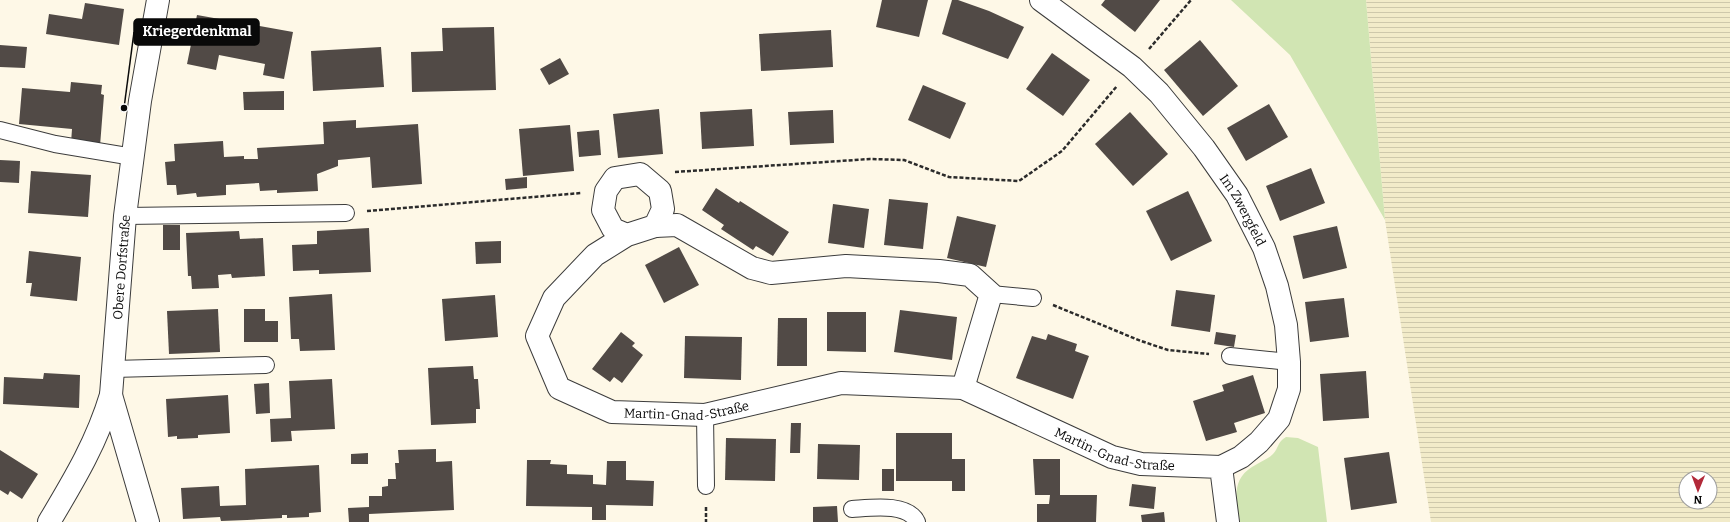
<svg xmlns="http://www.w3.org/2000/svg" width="1730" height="522" font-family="Bitter,serif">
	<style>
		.farmland { fill: url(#farmland-rules); fill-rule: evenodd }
		.grass { fill: #d1e5b3 }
		.building { fill: #514a46 }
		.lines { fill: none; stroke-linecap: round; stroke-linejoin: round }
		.service-casing { stroke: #3c3c3c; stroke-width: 18 }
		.minor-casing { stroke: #3c3c3c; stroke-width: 24 }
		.tertiary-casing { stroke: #3c3c3c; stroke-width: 24 }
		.path { stroke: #2b2b2b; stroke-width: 2.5; stroke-dasharray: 4 2; stroke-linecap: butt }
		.service { stroke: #fff; stroke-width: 16 }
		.minor { stroke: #fff; stroke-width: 22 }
		.tertiary { stroke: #fff; stroke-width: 22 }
		.labels { text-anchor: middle; stroke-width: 4; stroke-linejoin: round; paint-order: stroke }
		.street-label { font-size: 13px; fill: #090909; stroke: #fff }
		.leader { fill: none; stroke: #090909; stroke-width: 1.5 }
		.callout-dot { fill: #090909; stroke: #fff; stroke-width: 1.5 }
		.callout { fill: #090909; stroke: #090909; stroke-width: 1.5 }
		.callout-label { font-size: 14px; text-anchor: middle; font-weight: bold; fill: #fff }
	</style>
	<defs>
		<pattern id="farmland-rules" width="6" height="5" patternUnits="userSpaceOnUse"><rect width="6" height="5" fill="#f2ebc9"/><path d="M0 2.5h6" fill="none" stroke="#cec8ab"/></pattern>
	</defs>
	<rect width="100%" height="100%" fill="#fef8e7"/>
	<!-- farmland -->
	<path class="farmland" d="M1366,0h364v522h-299l-46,-302zM1686,478h24v24h-24z"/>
	<!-- grass -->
	<g class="grass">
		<path d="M1231,0h135l19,220 -95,-165z"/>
		<path d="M1286,437l12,1 20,9 9,75h-87c-4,-21 -9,-42 12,-55 6,-4 16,-8 21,-13 6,-6 4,-12 13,-17z"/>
	</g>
	<!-- building -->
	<g class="building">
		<path d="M882,0h46l-9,37 -43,-10z"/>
		<path d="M952,0h6l31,11 35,16 -16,32 -66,-25z"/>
		<path d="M1105,0h55l-25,32 -34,-27z"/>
		<path d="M85,3l39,6 -5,36 -73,-11 3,-20 33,5z"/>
		<path d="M197,15l96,17 -9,47 -21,-4 2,-11 -46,-9 -3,15 -29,-6z"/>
		<path d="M494,27l2,63 -84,2 -1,-40 32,-1 -1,-23z"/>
		<path d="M831,30l2,37 -72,4 -2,-37z"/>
		<path d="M1200,40l38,46 -35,30 -39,-46z"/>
		<path d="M0,45l27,2 -2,21 -25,-1z"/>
		<path d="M381,47l3,40 -71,4 -2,-40z"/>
		<path d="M1052,53l38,27 -27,36 -37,-27z"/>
		<path d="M560,58l9,16 -20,11 -9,-16z"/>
		<path d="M71,82l31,3 -1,9 3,1 -4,51 -29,-3 1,-14 -53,-5 3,-36 48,4z"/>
		<path d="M923,85l43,18 -16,36 -42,-19z"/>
		<path d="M284,91v19h-40l-1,-18z"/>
		<path d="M1269,104l19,33 -42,24 -19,-33z"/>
		<path d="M659,109l4,45 -45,4 -5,-44z"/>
		<path d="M752,109l2,37 -52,3 -2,-37z"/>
		<path d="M833,110l1,33 -44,2 -2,-33z"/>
		<path d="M1130,112l38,42 -35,32 -38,-42z"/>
		<path d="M356,120v8l62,-4 4,60 -50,4 -2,-31 -32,3v6l-21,8 1,17 -41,2v-3l-17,1 -1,-8 -33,2v10l-29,2 -1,-4 -19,2 -1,-10h-9l-2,-23 10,-1 -1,-17 49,-3 1,16 20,-1v3h14l-1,-11 67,-4 -1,-22z"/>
		<path d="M570,125l4,46 -51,5 -4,-47z"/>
		<path d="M599,130l2,25 -22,2 -2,-25z"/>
		<path d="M0,160l20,1 -1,22 -19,-1z"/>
		<path d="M1311,168l14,35 -45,18 -14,-35z"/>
		<path d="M31,171l60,4 -3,42 -60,-4z"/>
		<path d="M527,177v11l-21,2 -1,-11z"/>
		<path d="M716,188l23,15 1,-2 49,31 -16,24 -17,-10 -3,4 -32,-21 3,-4 -22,-15z"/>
		<path d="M1188,191l24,50 -41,20 -25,-50z"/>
		<path d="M889,199l39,4 -5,46 -39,-4z"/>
		<path d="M833,204l36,5 -5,39 -36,-5z"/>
		<path d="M957,216l39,9 -10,42 -39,-9z"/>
		<rect x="163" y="225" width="17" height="25"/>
		<path d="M1337,226l10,42 -44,11 -10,-43z"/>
		<path d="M369,228l2,44 -52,2v-4l-26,1 -1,-26 25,-1v-13z"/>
		<path d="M239,231l1,8 23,-1 2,38 -33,2 -1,-4 -13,1 1,13 -27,1 -1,-13h-3l-2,-43z"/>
		<path d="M501,241v22l-25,1 -1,-22z"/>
		<path d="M679,247l20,38 -35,18 -19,-38z"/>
		<path d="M29,251l52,6 -4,44 -47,-5 2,-13h-6z"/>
		<path d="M1176,290l39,5 -5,37 -39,-6z"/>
		<path d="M332,294l3,56 -35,1 -1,-12h-8l-2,-42z"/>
		<path d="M495,295l3,42 -53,4 -3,-42z"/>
		<path d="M1344,298l5,39 -39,5 -5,-40z"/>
		<path d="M218,309l2,43 -51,2 -2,-43z"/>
		<path d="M244,309h21v12h13v21h-34z"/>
		<path d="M900,310l57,7 -5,43 -58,-8z"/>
		<path d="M827,312h39v40l-39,-1z"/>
		<path d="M778,318h29v48h-30z"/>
		<path d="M621,332l14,11 -3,3 11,9 -21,28 -8,-6 -4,5 -18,-13z"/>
		<path d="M1216,332l20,3 -2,12 -20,-3z"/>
		<path d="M1048,334l29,10 -2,7 14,5 -16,43 -57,-21 16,-42 14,4z"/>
		<path d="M685,336l57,1 -1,43 -57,-2z"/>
		<path d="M473,366l1,13h4l2,30h-4v14l-45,2 -3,-57z"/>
		<path d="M1366,371l3,47 -46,3 -3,-47z"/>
		<path d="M44,373l36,2 -1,33 -76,-4 1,-27 39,2z"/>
		<path d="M1253,375l12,38 -31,10 3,9 -31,9 -13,-40 31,-10 -2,-6z"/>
		<path d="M332,379l3,50 -44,2 1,10 -21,1 -1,-23 21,-1 -2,-37z"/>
		<path d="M269,383l1,30 -14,1 -2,-30z"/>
		<path d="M228,395l2,38 -32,2v3l-21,1v-3l-9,1 -2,-38z"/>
		<path d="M791,423h10l-1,30h-10z"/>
		<path d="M896,433h56v26h13v32h-13v-10h-56z"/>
		<path d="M726,438l50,1 -1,42 -50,-1z"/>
		<path d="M818,444l42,1 -1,35 -42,-1z"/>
		<path d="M436,449v13l16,-1 2,49 -85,4v8h-20l-1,-14 21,-1v-11h13v-9l6,-1v-7h8l-1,-16h4l-1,-13z"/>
		<path d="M0,450l38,24 -16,25 -12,-8 -2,4 -8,-5z"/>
		<path d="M1389,452l8,51 -46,7 -7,-52z"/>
		<path d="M368,453v11h-17v-10z"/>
		<path d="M1033,459h27v36h37l-1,27h-59v-18h12l1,-9h-15z"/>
		<path d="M527,460h24l-1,4 17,1v9l26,1v9l13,1 1,-24h19v19l28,1 -1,25 -47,-1v15h-14v-13l-66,-1z"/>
		<path d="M319,465l2,47 -12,1v4l-22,1v-3h-5v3l-35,2 -26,1 -1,-4 -37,2 -2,-31 38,-2 1,20 26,-1 -1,-36z"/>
		<rect x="882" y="469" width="12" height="22"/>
		<path d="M1132,484l24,3 -2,22 -25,-3z"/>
		<path d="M837,506l1,16h-25v-15z"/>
		<path d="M1164,512l1,10h-23l-1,-7z"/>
	</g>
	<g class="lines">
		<!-- service casing -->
		<g class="service-casing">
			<g id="service">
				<path d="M0,130l55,14 78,13"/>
				<path d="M125,216l221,-3"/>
				<path d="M991,294l42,4"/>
				<path d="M1230,356l59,6"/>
				<path d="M113,369l153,-4"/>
				<path d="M705,415l1,71"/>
				<path d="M852,509c17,-1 56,-7 65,13"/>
			</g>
		</g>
		<!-- minor casing -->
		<g class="minor-casing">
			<g id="minor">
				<path id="s1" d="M1041,0l91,67 27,26 45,55 33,47 27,53 13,38 9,39 3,37v27l-10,30 -20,23 -18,15 -20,10"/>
				<path d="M655,226l22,-1 75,43 19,5 75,-7 93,5 31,4 21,19 -28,94"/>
				<path id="s2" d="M627,235l-14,-6 -10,-19 3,-19 9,-13 25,-4 20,17 3,18 -8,17 -28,9 -32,20 -41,43 -17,38 22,52 53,24 93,3 136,-32 122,5 149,69 29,7 80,3 7,55"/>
				<path d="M111,395l37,127"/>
			</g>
		</g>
		<!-- tertiary casing -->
		<g class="tertiary-casing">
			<g id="tertiary">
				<path id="s3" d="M49,522c25,-42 48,-80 62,-127l14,-179 15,-115 18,-101"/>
			</g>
		</g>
		<!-- path -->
		<g class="path">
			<path d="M1149,49l42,-49"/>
			<path d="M675,172l195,-13 34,1 45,17 70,4 43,-30 55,-65"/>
			<path d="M367,211l214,-18"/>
			<path d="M1053,305l88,36 27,9 41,4"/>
			<path d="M706,507v15"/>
		</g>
		<!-- service -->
		<use href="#service" class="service"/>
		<!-- minor -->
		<use href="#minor" class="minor"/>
		<!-- tertiary -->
		<use href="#tertiary" class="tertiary"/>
	</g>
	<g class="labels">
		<!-- street labels -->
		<g class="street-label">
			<text dy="5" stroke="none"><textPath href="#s1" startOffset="295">Im Zwergfeld</textPath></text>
			<text dy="5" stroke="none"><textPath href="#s3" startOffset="270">Obere Dorfstraße</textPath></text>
			<text dy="5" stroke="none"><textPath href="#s2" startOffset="518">Martin-Gnad-Straße</textPath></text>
			<text dy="5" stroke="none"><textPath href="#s2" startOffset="963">Martin-Gnad-Straße</textPath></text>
		</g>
	</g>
	<!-- callouts -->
	<path class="leader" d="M124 108L134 32"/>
	<circle class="callout-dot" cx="124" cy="108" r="4"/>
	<rect class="callout" x="134" y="19" width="125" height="26" rx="4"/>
	<g class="callout-label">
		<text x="197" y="36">Kriegerdenkmal</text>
	</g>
	<!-- north arrow -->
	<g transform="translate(1698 490) rotate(181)"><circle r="19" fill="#ffffff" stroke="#9d9d9d"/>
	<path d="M0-3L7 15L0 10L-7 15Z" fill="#b22939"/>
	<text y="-6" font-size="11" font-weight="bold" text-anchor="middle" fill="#090909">N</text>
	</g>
</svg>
